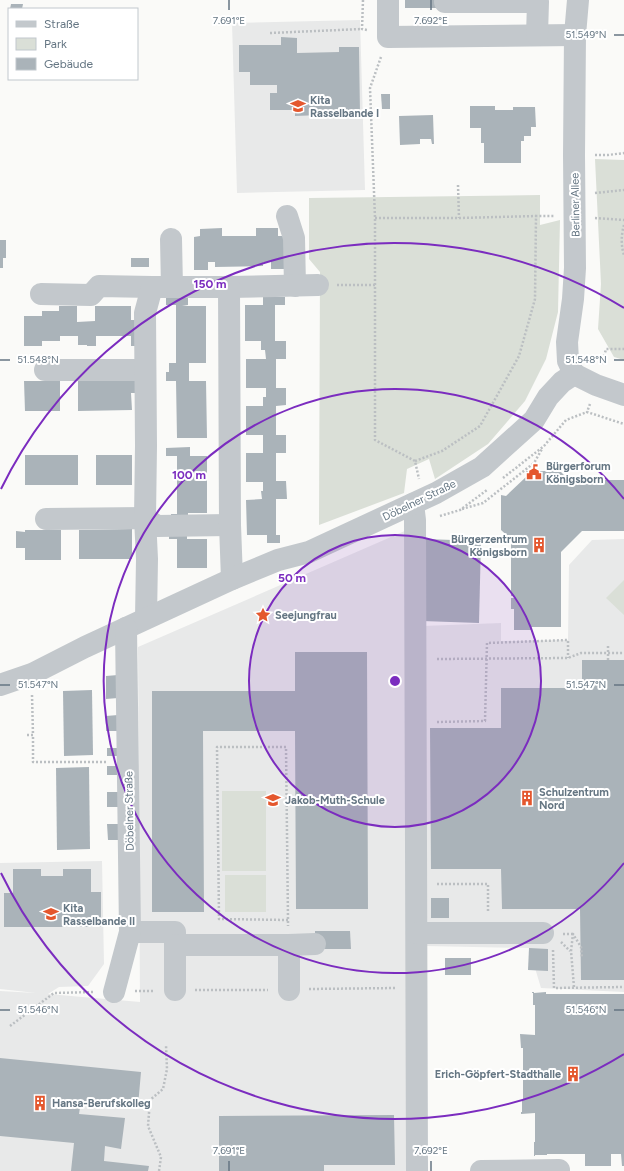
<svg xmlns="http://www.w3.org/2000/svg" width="624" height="1171" font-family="Figtree,sans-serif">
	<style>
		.built { fill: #e8e9e9 }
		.green { fill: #dadfd7 }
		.building { fill: #aab3b9 }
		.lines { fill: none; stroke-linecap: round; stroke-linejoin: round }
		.path { stroke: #bbbfc2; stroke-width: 2.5; stroke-dasharray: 2 2; stroke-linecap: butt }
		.minor { stroke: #c3c8cc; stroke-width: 22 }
		.ticks { fill: none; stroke: #657683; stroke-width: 1.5 }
		.ring { fill: none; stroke: #7b2cbf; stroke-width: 2 }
		.labels { text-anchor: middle; stroke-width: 4; stroke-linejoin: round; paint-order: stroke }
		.poi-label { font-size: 11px; font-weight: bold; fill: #657683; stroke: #fff; text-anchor: start }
		.street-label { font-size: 11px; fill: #657683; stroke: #fff }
		.ticks-label { font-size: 10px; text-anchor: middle; fill: #657683; stroke: #fff; stroke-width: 4; stroke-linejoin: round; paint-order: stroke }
		.centre { fill: #7b2cbf; stroke: #fff; stroke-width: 2 }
		.ring-label { font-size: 12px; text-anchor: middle; font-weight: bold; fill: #7b2cbf; stroke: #fff; stroke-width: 4; stroke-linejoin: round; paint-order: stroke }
	</style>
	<rect width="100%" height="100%" fill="#fafaf8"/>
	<!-- built -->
	<g class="built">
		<path d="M360,20l5,170 -128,3 -5,-170z"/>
		<path d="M407,530v641h-407v-180l36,2 -36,-4v-126l102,-2 2,103 -16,22 -29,1 -11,7 92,8 -2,-355z"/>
		<path d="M624,539v453l-83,-4 -12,-40 -104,-2 -3,-320 79,-3v18l67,-1 1,-75 23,-25z"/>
	</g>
	<!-- green -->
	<g class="green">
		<path d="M595,159l29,1v200l-10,-3 -16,-28 3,-45z"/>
		<path d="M540,195v30l20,-5 -2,92 -12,47 -21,42 -37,43 -53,35 -6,-20 -22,10 -3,24 -85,32 1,-253 -11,-13v-61z"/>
		<path d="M624,580v35l-18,-17z"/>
		<rect x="222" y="791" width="44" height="80"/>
		<rect x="225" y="875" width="41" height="37"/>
	</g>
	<!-- building -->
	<g class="building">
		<rect x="405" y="0" width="31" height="8"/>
		<path d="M11,4h12l-1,5h-12z"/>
		<path d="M281,37l16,1v15l42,-1v-5h20l1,67 -15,1v-5h-24v5l-26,1v-6h-25v-17h7v-8h-27v-13h-11v-27h42z"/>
		<path d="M381,94h9v15h-8z"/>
		<path d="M470,106h25v4h18v-3h22l1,20h-5v9h-7v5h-3v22h-37v-20h-3v-15h-11z"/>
		<path d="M433,115l1,29h-2l-1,-5h-11v5l-20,1 -1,-29z"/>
		<path d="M222,228v8h34v-8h22v8h6l1,33h-14v-7h-8v4l-48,1v-5h-7v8h-14v-33l6,-1v-7z"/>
		<path d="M0,240h6v18h-3v10h-3z"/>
		<rect x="131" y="258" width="18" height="9"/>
		<path d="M166,297h22v8l-6,1h24v57h-17v18h17l1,57h-30l-1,-57h-10v-9h3v-9h7v-58h-10z"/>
		<path d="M263,297h22v8h-10v36h11v18h-10v29h10v17l-10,1v29h10v18h-10v28h10l1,18h-11v36h4v8h-13v-8h-20l-1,-35 16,-1 -1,-8h2v-9h-17v-29h17v-18h-17v-29h17v-9h3v-9h-20v-29h20l-1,-9h-4v-9h-16v-36h18z"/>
		<path d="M59,306h18v16l18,-1v-15h36v14h9v26h-9v-10h-35v10h-9v-1h-9v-9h-18v5h-18v5h-18v-30h18v-5h17z"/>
		<path d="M24,381h36v30h-35z"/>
		<path d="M78,381h62v12h-9l1,17 -54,1z"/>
		<path d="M190,447v9h17v57h-19v9h-17v-8h6v-58h-11v-8z"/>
		<rect x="25" y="455" width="53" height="30"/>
		<rect x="96" y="455" width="36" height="30"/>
		<path d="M526,471h34l6,6h10v6h3v-3h45v51h-42l-21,21v75h-30v3h-17v-21h-3v-11h3v-2h-3v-57l-10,-9v-35l5,1 21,-20z"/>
		<path d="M132,529v30h-53v-29z"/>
		<path d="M25,530h36v30h-36v-12h-9v-17l9,1z"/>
		<path d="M169,530h18v9h20v29h-30v-29h-8z"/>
		<path d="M425,539l56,2 -2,82 -57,-2z"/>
		<path d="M295,652h72l1,257h-72l-1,-178h-92l1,181h-52v-221h143z"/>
		<path d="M582,660h42v320h-43l-1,-71h-78l-1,-40h-70l-1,-141h71v-40h81z"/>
		<path d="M118,675v23l-12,1v-23z"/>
		<path d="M92,690l1,65 -29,1 -1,-65z"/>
		<path d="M118,715l1,16h-13v-15z"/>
		<rect x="107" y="748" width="12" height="8"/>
		<rect x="107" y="766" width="12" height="9"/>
		<path d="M89,767l1,82 -33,1 -1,-82z"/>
		<path d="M107,792h12l1,15h-13z"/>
		<path d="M107,824h13v16h-12z"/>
		<path d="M13,869h28v7h22v-7h28v23h10v35h-97v-34h9z"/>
		<rect x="431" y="898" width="18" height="20"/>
		<path d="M315,931h35l1,18h-36z"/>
		<path d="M529,948l19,1v22l-20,-1z"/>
		<rect x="445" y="958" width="26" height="17"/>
		<path d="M532,992h2v1l12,-1v2h78v172h-2l-1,-12h-10v12h-26v-12h-38v1h-12v1h-1v-14h1v-29l-14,1v-2h1v-12h1v-52h-2l-1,-14 15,1v-30h-2v-12h-1z"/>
		<path d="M0,1058l141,14 -3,34 -57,-5 -2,13 46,4 -4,31 -16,-3 -1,15 45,5 -1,5h-77l3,-28 -74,-7z"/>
		<path d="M394,1115l1,50h-71v6h-105v-55z"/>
	</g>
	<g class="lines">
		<!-- path -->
		<g class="path">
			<path d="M363,0l-1,29 5,1"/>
			<path d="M270,33l92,-4"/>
			<path d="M381,57l-11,31 5,130v222l40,21 4,18"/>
			<path d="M595,155h13l16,-2"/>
			<path d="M458,185l1,33"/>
			<path d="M595,193l29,-3"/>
			<path d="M375,218h84l77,-2"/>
			<path d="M595,218l29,2"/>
			<path d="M624,225c-3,10 -3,21 0,30"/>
			<path d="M337,285h38"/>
			<path d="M602,364l4,-15h18"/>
			<path d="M590,404l-3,8 37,12"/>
			<path d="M415,461l27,-10 38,-25 39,-70 16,-57 1,-83h18"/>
			<path d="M503,478l41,-32 22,-26 21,-8"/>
			<path d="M462,509l21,-6 51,-40 8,-14"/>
			<path d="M440,516l20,-6 27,-20"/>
			<path d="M608,646v14"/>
			<path d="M437,659l131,-1 13,-5h43"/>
			<path d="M32,695l1,40"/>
			<path d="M437,722l48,-1 2,-78 81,-3v18"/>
			<path d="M27,735h6v27h75"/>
			<path d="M437,884h51v28"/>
			<path d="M288,920l-69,-1 -2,-172h69l2,173v6"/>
			<path d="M563,934h10"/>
			<path d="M561,942l9,9"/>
			<path d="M553,950l1,38 70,-1"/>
			<path d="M574,987l-3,-36 2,-17 8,13 1,11"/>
			<path d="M309,989l87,-1"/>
			<path d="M195,990h73"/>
			<path d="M135,991h19"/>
			<path d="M10,1026l44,-33 40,-1"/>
			<path d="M159,1171l2,-14 -13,-31 2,-26 13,-11 4,-20 -1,-24"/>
		</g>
		<!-- minor -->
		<g class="minor">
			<path d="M388,0v37l187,-2"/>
			<path d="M445,2h93l-1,33"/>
			<path d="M287,216l7,22 1,48"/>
			<path d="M171,239l1,48"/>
			<path d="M229,287l89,-2"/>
			<path d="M41,294l50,1 8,-9 53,1"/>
			<path d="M45,370h100"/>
			<path d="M574,374l-6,-13 -1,-19 6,-43 2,-31 -1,-113 1,-120 3,-35"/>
			<path d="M574,374l22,11 28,10"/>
			<path d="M413,504l2,16 2,651"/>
			<path d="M46,519l99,-1 12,8 73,-1"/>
			<path d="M146,618l1,-59 -2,-41 1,-72 -1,-133 7,-26h77l1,238 2,54"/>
			<path d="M0,685l32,-11 53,-27 147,-68 46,-19 31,-8 127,-59 46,-26 52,-47 14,-23 14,-15 12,-8"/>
			<path d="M130,932h45v13h114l26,-1"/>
			<path d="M417,933h126"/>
			<path d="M289,945v45"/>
			<path d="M175,990v-45"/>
			<path d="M114,992l16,-60 -4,-304"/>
			<path d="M481,1171l78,-1"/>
		</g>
	</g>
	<!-- ticks -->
	<path class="ticks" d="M229,0v10M431,0v10M614,35h10M0,360h10M614,360h10M0,685h10M614,685h10M0,1010h10M614,1010h10M229,1161v10M431,1161v10"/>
	<!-- distance rings -->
	<circle cx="395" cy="681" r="146" fill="#7b2cbf" fill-opacity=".12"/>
	<g class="ring">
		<circle cx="395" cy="681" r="146"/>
		<path d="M624 863A292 292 0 1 1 624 499"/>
		<path d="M624 1054A438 438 0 0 1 1 873M1 489A438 438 0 0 1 624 308"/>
	</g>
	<!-- icons -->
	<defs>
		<g id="school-bare" transform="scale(1.2)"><path d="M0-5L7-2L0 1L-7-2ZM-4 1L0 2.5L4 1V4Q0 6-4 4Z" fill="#e4572e" stroke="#fff" stroke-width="2.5" paint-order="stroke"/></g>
		<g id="civic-bare" transform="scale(1.2)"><path d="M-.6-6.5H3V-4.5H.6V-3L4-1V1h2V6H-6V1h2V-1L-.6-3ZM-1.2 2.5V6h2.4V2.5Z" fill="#e4572e" stroke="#fff" stroke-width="2.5" paint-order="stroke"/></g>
		<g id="building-bare" transform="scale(1.2)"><path d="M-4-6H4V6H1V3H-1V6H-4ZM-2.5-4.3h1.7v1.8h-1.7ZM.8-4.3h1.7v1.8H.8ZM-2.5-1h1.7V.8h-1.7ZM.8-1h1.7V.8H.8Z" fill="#e4572e" stroke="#fff" stroke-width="2.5" paint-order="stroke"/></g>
		<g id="sight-bare" transform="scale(1.2)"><path d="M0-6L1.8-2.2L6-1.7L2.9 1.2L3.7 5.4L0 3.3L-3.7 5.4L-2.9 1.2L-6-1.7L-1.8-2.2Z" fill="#e4572e" stroke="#fff" stroke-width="2.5" paint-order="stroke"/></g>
	</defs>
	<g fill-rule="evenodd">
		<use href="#school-bare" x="298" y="106"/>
		<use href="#civic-bare" x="534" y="472"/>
		<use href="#building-bare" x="539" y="545"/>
		<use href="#sight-bare" x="263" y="615"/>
		<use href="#building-bare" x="527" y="798"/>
		<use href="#school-bare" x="273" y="800"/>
		<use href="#school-bare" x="51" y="914"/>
		<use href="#building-bare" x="573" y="1074"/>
		<use href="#building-bare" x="40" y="1103"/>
	</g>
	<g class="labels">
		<!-- poi labels -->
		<g class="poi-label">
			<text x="310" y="104">Kita<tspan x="310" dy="13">Rasselbande I</tspan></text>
			<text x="546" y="470">Bürgerforum<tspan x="546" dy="13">Königsborn</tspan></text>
			<text x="527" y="543" text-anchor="end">Bürgerzentrum<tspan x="527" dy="13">Königsborn</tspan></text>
			<text x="275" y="619">Seejungfrau</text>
			<text x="539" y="796">Schulzentrum<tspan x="539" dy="13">Nord</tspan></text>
			<text x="285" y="804">Jakob-Muth-Schule</text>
			<text x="63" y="912">Kita<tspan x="63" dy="13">Rasselbande II</tspan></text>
			<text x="561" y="1078" text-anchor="end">Erich-Göpfert-Stadthalle</text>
			<text x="52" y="1107">Hansa-Berufskolleg</text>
		</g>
		<!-- street labels -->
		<g class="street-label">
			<text transform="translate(575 205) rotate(-91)" y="4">Berliner Allee</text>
			<text transform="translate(419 500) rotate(-26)" y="4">Döbelner Straße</text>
			<text transform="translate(129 811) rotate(-91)" y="4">Döbelner Straße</text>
		</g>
	</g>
	<g class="ticks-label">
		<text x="229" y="24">7.691°E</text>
		<text x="431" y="24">7.692°E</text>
		<text x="586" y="38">51.549°N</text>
		<text x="38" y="363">51.548°N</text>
		<text x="586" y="363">51.548°N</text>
		<text x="38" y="688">51.547°N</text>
		<text x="586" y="688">51.547°N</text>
		<text x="38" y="1013">51.546°N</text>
		<text x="586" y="1013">51.546°N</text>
		<text x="229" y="1154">7.691°E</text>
		<text x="431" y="1154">7.692°E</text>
	</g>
	<circle cx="395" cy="681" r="6" class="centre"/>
	<g class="ring-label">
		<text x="210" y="288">150 m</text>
		<text x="189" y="479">100 m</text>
		<text x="292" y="582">50 m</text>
	</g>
	<!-- legend -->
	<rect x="8" y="8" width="130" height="72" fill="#ffffff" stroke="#c1c8cd"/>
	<rect x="16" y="21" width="20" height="6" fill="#c3c8cc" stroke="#c1c8cd"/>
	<text x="44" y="28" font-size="12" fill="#657683">Straße</text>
	<rect x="16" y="38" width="20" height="12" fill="#dadfd7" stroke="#c1c8cd"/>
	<text x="44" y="48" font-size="12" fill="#657683">Park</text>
	<rect x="16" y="58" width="20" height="12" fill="#aab3b9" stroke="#c1c8cd"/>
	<text x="44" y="68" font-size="12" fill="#657683">Gebäude</text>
</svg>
